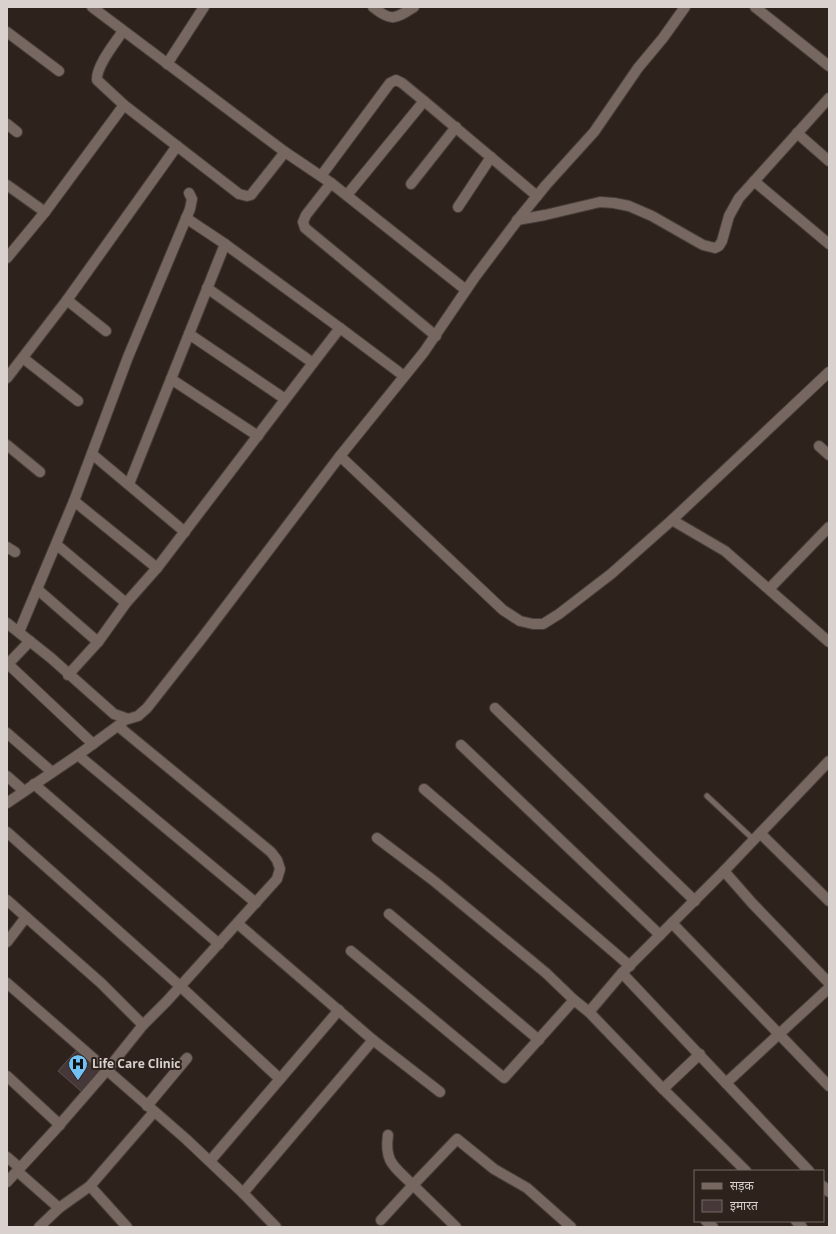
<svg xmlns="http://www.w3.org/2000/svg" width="836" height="1234" font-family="'Open Sans','Noto Sans Devanagari',sans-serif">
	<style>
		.building { fill: #463738; stroke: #5f4f50 }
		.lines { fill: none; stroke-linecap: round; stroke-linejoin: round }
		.lane-casing { stroke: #483e3a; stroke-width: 7 }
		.street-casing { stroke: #483e3a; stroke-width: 12 }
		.lane { stroke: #766861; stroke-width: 5 }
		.street { stroke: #766861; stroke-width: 10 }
		.labels { text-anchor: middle; stroke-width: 4; stroke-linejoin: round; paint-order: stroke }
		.poi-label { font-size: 12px; font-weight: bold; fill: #d9d1cd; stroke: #2e221c; text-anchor: start }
	</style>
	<rect width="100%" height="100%" fill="#2e221c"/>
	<!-- building -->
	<path class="building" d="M76,1051l24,20 -18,21 -24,-21z"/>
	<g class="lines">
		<!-- lane casing -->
		<g class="lane-casing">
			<path id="lane" d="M707,796l47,44"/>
		</g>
		<!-- street casing -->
		<g class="street-casing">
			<g id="street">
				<path d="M92,7l193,145 46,31 135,107"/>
				<path d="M373,7c18,15 22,12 41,0"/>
				<path d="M755,7l74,59"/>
				<path d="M123,31c-8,12 -27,35 -26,49l27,25 115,89 8,2 4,-1 34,-43"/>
				<path d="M7,32l52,39"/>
				<path d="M167,64l37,-57"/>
				<path d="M7,124l10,8"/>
				<path d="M797,133l32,28"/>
				<path d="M321,176l69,-93 6,-3 6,3 22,18 113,95"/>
				<path d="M754,181l75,63"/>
				<path d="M331,183l-25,32 -3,7 2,6 131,108"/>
				<path d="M411,184l45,-57"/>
				<path d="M7,185l38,27"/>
				<path d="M347,195l77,-94"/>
				<path d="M458,207l33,-50"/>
				<path d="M186,218l39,26 115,84"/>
				<path d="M517,220l28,-5 55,-13 14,1 15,3 23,10 51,29 12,3 4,-2 3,-5 7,-25 10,-18 90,-100"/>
				<path d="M7,258l38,-46 79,-107"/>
				<path d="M207,288l106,75 27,-35 64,48"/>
				<path d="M67,300l39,31"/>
				<path d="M189,334l96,65"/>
				<path d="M23,358l55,43"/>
				<path d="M7,378l60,-78 110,-154"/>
				<path d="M171,379l87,57"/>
				<path d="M7,445l33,27"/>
				<path d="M819,446l10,9"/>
				<path d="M92,454l93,78"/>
				<path d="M340,456l163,154 17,11 13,3h10l16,-10 52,-40 61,-54 157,-148"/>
				<path d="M129,484l96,-240"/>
				<path d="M74,501l83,67"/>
				<path d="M672,520l53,31 104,91"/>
				<path d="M57,545l69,58"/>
				<path d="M7,547l8,5"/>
				<path d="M37,589l61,53"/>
				<path d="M769,589l60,-62"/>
				<path d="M7,623l44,35 63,56 14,5 10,-3 9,-8 55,-70 138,-182 84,-104 51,-75 45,-60 26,-32 48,-53 44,-64 25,-30 22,-31"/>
				<path d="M19,632l55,-131 54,-144 62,-148 2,-10 -3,-6"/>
				<path d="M8,664l85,80"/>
				<path d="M7,665l23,-24"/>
				<path d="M68,675l30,-33 28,-39 31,-35 156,-205"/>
				<path d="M495,708l200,193"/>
				<path d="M7,733l45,39"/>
				<path d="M461,745l199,190"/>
				<path d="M78,755l178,148"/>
				<path d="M7,776l17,15"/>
				<path d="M34,784l185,160"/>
				<path d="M424,789l206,177"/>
				<path d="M7,803l71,-48 45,-33"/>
				<path d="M7,832l173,154 100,93"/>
				<path d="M761,834l68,67"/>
				<path d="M377,838l57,43 112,92 28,27 15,12 74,77 83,82"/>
				<path d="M724,871l28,32 77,80"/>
				<path d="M7,900l19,17"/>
				<path d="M389,914l150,126"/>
				<path d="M672,923l157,163"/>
				<path d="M238,924l135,116 67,52"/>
				<path d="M7,942l19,-25 75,66 42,42"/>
				<path d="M351,951l153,127 70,-78"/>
				<path d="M7,983l179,156 57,54 33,34"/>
				<path d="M589,1012l33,-39"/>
				<path d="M7,1076l53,49"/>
				<path d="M726,1083l103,-95"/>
				<path d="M663,1089l37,-35"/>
				<path d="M147,1106l40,-48"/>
				<path d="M7,1157l13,11"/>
				<path d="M210,1161l129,-151"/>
				<path d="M17,1171l42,37 31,-22 64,-74"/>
				<path d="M809,1171l-187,-198 102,-102 105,-110"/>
				<path d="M7,1182l48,-52 52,-60 36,-45 24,-24 110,-122 3,-10 -3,-9 -6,-8 -153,-126"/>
				<path d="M90,1186l37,41"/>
				<path d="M823,1186l6,6"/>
				<path d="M243,1193l130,-153"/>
				<path d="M381,1220l32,-35c-18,-18 -29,-22 -25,-50"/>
				<path d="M706,1221l7,6"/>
				<path d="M796,1221l6,6"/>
				<path d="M39,1227l20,-19"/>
				<path d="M456,1227l-43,-42 44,-46 37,30 33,19 44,39"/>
			</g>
		</g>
		<!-- lane -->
		<use href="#lane" class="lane"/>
		<!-- street -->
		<use href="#street" class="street"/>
	</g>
	<!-- icons -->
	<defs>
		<g id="hospital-pin" transform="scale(1)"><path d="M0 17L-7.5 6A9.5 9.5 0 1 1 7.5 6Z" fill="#72c1f5" stroke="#2e221c"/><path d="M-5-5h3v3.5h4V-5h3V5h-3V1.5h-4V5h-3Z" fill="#111"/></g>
	</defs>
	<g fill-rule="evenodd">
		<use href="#hospital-pin" x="78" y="1064"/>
	</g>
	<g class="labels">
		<!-- poi labels -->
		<g class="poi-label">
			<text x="92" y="1068">Life Care Clinic</text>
		</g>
	</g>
	<!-- border -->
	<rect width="836" height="1234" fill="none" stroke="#d9d1cd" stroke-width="16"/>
	<!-- legend -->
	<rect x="694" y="1170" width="130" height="52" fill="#2e221c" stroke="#726863"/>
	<rect x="702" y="1183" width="20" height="6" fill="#766861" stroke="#726863"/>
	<text x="730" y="1190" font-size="12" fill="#d9d1cd">सड़क</text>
	<rect x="702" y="1200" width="20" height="12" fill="#463738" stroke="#726863"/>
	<text x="730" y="1210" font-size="12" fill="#d9d1cd">इमारत</text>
</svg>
